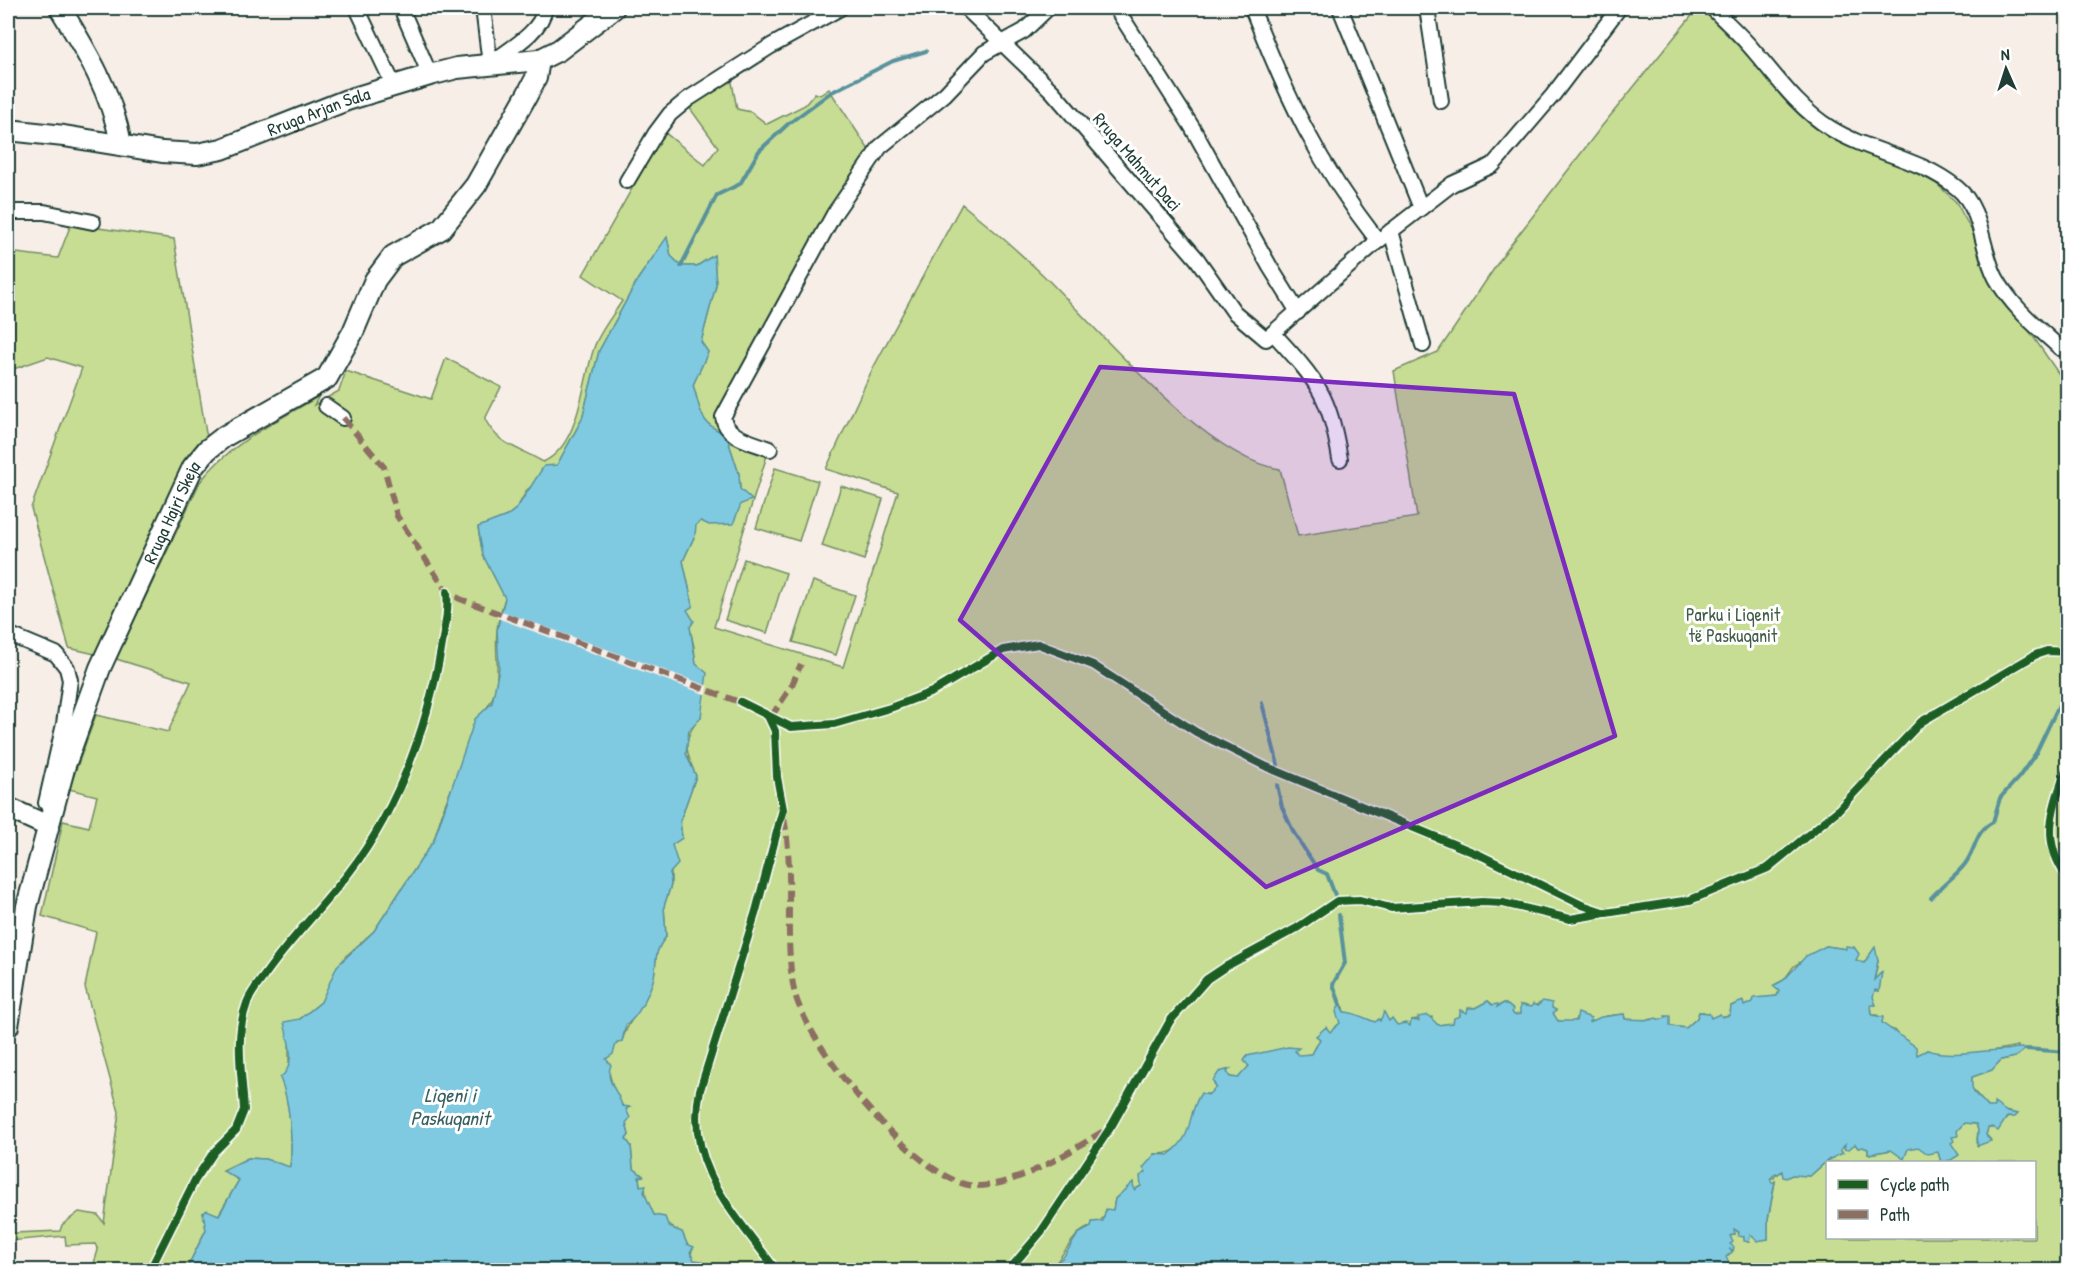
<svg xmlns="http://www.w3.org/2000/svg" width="2075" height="1278" font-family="'Patrick Hand',sans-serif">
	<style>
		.green { fill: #c7dd93; stroke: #738d64; stroke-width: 1.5; fill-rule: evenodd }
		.water { fill: #80cae1; stroke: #59929c; stroke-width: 1.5 }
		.pier { fill: #f7eee8 }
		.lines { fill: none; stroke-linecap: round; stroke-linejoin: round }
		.stream { stroke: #59929c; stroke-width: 4 }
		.street-casing { stroke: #1f3d34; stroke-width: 18 }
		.secondary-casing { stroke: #1f3d34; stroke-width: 24 }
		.street { stroke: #fff; stroke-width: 14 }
		.secondary { stroke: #fff; stroke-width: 20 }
		.quiet { stroke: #8d6e63; stroke-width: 6; stroke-dasharray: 12 6; stroke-linecap: butt }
		.cycleway-casing { stroke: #fff; stroke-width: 11 }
		.cycleway { stroke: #1b5e20; stroke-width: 8 }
		.marked { fill: #7b2cbf; fill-opacity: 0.2; stroke: #7b2cbf; stroke-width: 4.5; stroke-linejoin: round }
		.labels { text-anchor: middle; stroke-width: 6; stroke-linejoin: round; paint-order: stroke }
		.street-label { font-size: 18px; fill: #1f3d34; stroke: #fff }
		.park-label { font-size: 18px; fill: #415d47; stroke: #fff }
		.water-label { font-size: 20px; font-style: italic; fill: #37605f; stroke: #fff }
	</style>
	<rect width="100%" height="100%" fill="#f7eee8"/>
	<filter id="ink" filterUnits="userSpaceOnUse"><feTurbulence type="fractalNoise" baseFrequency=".0167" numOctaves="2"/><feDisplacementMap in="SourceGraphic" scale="12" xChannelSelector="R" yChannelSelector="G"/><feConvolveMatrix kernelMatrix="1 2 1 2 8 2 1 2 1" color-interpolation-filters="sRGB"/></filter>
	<g filter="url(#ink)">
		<!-- green -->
		<g class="green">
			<path d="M1698,8h11l91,102 124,62 32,30 59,108 52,76v884h-346l4,-13 7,-5 -3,-4 4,1 -3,-5 2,-2 -2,-6 5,-2 -2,-6 11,9 1,4 4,1v-8l8,5h11v-20l7,-37 -4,1 -1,-5h4l3,-6 1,2 3,-3 3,3 26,2 18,-16 14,-7 -2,-3 5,-5v4l10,-5 3,4 5,-1 5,2v5l23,-4 13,5 4,-7 10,-1 20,5 3,10 10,-26 13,-13 12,1 2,6 -1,10 13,-1 -4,-4 2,-7h9l10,-10 10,-4 -29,-7 -17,-19 1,-11 19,-7 10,-10 14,-3 3,-11 -41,8h-37l-13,-4 -10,6 -2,-9 -18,-11 -1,-5 -11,-4 -8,-12h-5l-1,-11 4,1 -3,-8 3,-7 4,1 2,-17 -7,8 4,-21 -4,-12 -10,14 -8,-3 -9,-11 -21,-3 -32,20 -10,14 -10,5 5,6 -2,5 -13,2 -20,8 -9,-2 -4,2 -1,9 -18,3 -8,-6h-5l-2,6 -11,10 -16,-2 -3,-7 -37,1 -5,-1 -1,-5 -17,2 -14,6 -17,-4v3l-7,2 -13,-3 -3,-7 3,-2 -15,-8 -10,4 -9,-2 -2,9 -6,1 -5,-9 -5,-3 -8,4 -8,-6 -13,7 -4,-1 -4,6h-6l-8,10 -15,2 -6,-4v-4l-21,3 -1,6 -13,-1 -13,-7 -3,3 -7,1 -30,-10 -2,-8 -2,19 -10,9 -13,4 3,3 -8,15 -63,10 -2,6 -9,8 -8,-1 -3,-5 -12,10 1,5 -6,7h-8c-13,25 -10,62 -47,60l-14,32 -7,4 -1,-7 -18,16 -2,11 -5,2c-7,12 -18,13 -29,21 -7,6 -21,29 -29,37h-354l4,-2 -9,-12 1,-7 -5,-5 -5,-12c-13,-3 -17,-13 -28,-17l-8,-17 -1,-12 -5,1 -1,-10 4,-1 -10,-8 -2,-22 -5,-7 3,-4 -3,-12v-14c-11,-8 -17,-35 -20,-50l10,-15 6,-3c6,-22 23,-38 30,-59 7,-19 -1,-28 14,-45l-2,-31 7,-21v-40l11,-7 -2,-17 16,-45c-11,-25 -15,-38 5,-59l-7,-70 -8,-37 7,-4 -10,-45 12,-26v-10l45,-36 -1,-15 -13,-40c-28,-10 -25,-25 -33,-49l15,-33 -7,-10 15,-57 -2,-30 -17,11h-16l-10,-10 -4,-18 -29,41 -39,72 -17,68 -25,46 -30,25 -10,18 -10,8 -29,12 5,27 22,43c-3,10 -7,21 -8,32 -3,27 8,61 -14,82l-39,95 -10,33 -60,91 -29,26 -24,45 -21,17 -11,28v24l-8,8c9,22 12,64 9,89l-25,-9 -17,-1 -25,12 16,10 -21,36 -15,-3 3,16 -20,41h-94l6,-20 -3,-6 -29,1 -1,-9 -56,5 4,-8 47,-2 2,-6 17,-13 19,3 6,8 15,-111 -34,-125 11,-55 -54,-16 21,-95 26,6 8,-31 -28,-7 27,-74 72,17 23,-50 -75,-23 84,-177c29,-39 78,-61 119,-86l-5,9 25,-14 7,-20 85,28 15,-41 55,29 -16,32c14,28 34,28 58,43 38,-17 39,-82 52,-117 6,-15 18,-30 27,-44l-39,-26 81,-143 41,33 13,-18 -29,-40 42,-30 6,32 14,3 16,12 38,-19 10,-12 5,2 9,-6 42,64 -45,63 -108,202 50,34 -54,175 129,40 55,-175 -72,-23 46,-99 90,-166c27,22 54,45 80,70 55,53 163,185 238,195l18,67 119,-19 -23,-146 44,-19 68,-101 96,-125zM1828,1162h206v76h-206z"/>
			<path d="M71,224l103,15 32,194 5,8 -112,214 -30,-7 -38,-140 51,-140 -34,-11 -40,14v-116l8,-2 42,5z"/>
			<path d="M775,468l43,13 -19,60 -43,-13z"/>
			<path d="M841,486l42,13 -19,61 -42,-14z"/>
			<path d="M744,559l42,14 -19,60 -42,-13z"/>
			<path d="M813,581l42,14 -19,60 -43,-13z"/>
		</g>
		<!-- water -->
		<g class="water">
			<path d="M667,237l4,19 10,10h16l17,-11 2,30 -15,57 7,10 -15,33c8,24 5,39 33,49l13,40 1,15 12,11 -11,4 -8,20 -24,1 -8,-4 -5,4 -1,10 -12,26 10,45 -6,4 7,11 -4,6 6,37 11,9 -6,44 -12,13 -3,24 10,22 -16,45 2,17 -10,7 6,19 -8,9 1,12 -7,21 2,31c-14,16 -8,26 -13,44 -5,15 -15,36 -27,44l-4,16 -6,3 -3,10 -7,5 5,6c-7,16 8,26 11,41l8,1 -4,2 4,9 -4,5 3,12 -3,4 5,7 2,22 10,8 -4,1 1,9 6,-1 -2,7 10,23 11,2 4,10 13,5 5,12 7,3 -4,5 4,8 8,1v4l-6,5h-510l20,-40 -3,-17 4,-3 12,5 20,-35 -16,-9 25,-13 17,1 25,8c3,-24 0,-66 -10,-89 18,-15 8,-36 4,-56l16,-3 21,-17 16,-36 37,-35 60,-91 41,-121 17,-16 7,-35 -2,-38 8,-32 -22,-43 -5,-28 29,-11 10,-8 27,-42 13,-1 25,-46 17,-68 39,-72z"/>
			<path d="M1826,946l20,3v-3l8,1 5,7 -3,6 8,3 11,-16 3,14 -4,19 8,-8 -3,19 -4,-1 -2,7 3,8h-5l1,10 11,2 -1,6 34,24 1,8 10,-5c26,8 51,0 76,0 10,0 14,-4 23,-1l-11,8 -14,3 -9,10 -20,7c-2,20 7,17 16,30h6v-4l13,9 11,2 -3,3h-8l-9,14 -6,-4 -4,1 -2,7 5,6 -14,5 1,-16 -2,-6 -12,-1 -7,8 1,5 -6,1 2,4 -3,2 8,12 -8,5 -10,2 -3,-10 -10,2 -10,-7 -10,2 -4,10 -13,-9 -23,4v-5l-5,-2 -5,1 -3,-4 -7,6 -4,-1 1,-4 -5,5 3,3 -15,7 -18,16 -18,-1 -6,3 -3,-1 -1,-6 -4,3 -2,-1 -6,6 2,4 3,-2 -7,38v20l-11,2 -7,-7 -1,8 -5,-1v-4l-6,-1 1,-4 -5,-3 1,5 -5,2 3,6 -3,2 4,3 -1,3 -4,-1 4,2 -7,6 3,6 -8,7h-671l14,-14 14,-22 13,-7 1,-5 11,-1 3,-12 7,1 2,-11 18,-17 1,8 7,-4 -1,-10 6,-4 -3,-4 12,-14 13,1c28,-20 17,-37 33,-62l7,2 8,-8 -3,-6 6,-9 11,-3 -3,3 3,5 8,1 11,-12 -5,-5 3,-5 41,-9 11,1 -4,3 4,4 13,-1 8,-15 -4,-3 10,-9 4,5 10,-9 -4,-11 4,-8 4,8c7,-1 23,7 31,10l4,-3 1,2 4,-9 5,9 3,-3 5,7 9,-2 4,3 1,-6 8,1 -1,-4 10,-2 10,10 15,-2 1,-5 6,-2v-6l7,3 1,-5h7l13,-7 4,4 6,-1 -1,3 7,-4 9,6 -1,3 2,3 6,-1v-9l11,2 2,-3 4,2 6,-5 9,2v5l4,2 -3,3 5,8h18l2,-8 13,5 -1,4 11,-5 23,-3 1,5 25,1 6,-2 4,2 6,-2 -1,-2h5v10l16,2 11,-10 2,-6 10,1 2,5 9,-4 2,3 8,-2 1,-9 12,-5 1,5 9,-4 1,-4 23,-2 2,-5 -6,-5 11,-6 22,-24z"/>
		</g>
		<!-- pier -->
		<path class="pier" d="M499,610l209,76 -1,9 -210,-77z"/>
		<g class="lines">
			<!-- stream -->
			<g class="stream">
				<path d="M681,266l36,-71 23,-11 19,-33 29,-27 42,-31 63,-32 33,-10"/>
				<path d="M1262,703l16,62"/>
				<path d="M1277,785l5,22 12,26 24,37 9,4 8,21"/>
				<path d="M1931,898c10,-12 26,-23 34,-34 12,-16 9,-32 28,-42l7,-24 19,-21 17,-24 32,-67"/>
				<path d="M1339,915l6,48 -12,21 7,20"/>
				<path d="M2026,1049l42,3"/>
			</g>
			<!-- street casing -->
			<g class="street-casing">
				<g id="street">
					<path d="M357,8l37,78"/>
					<path d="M401,8l29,67"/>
					<path d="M483,8l7,56"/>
					<path d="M966,8l86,83 145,168 37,53 32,27 107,-94 79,-61 41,-19 60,-70 66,-87"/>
					<path d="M1116,8l76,119 78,140 28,45"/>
					<path d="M1252,8c35,90 66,156 126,233"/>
					<path d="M1340,8l81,200"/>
					<path d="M1427,8l14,93"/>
					<path d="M1712,8c12,12 24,23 35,35 26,29 49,64 83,85 40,25 89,29 127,60 26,21 24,62 39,90 16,29 40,48 64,70"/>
					<path d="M490,64c19,-15 51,-31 55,-56"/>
					<path d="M627,181l28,-47 15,-20 18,-15 83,-53 69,-38"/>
					<path d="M8,212h36l49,10"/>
					<path d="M1391,231l32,114"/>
					<path d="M1274,334c44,48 55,60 66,125"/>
					<path d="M326,406l17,12"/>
					<path d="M770,449c-17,-7 -44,-11 -47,-32l111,-203 46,-67 65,-53 39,-41 40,-22 24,-23"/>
					<path d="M8,634l48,20 11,14 3,12 -6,44 -18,79"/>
				</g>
			</g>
			<!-- secondary casing -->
			<g class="secondary-casing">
				<g id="secondary">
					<path d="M60,8c27,44 52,85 61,136"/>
					<path id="s1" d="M8,130l56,6 98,16 35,2 25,-5 125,-49 83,-25 27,-7 82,-8 20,-10 55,-42"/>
					<path d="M8,808l40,18"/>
					<path id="s2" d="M8,1026l19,-120 38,-141 35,-97 93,-201 14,-17 18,-14 102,-58 26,-46 22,-52 18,-24 48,-27 35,-44 51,-90 9,-17 3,-18"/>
				</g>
			</g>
			<!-- street -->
			<use href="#street" class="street"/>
			<!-- secondary -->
			<use href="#secondary" class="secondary"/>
			<!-- quiet -->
			<g class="quiet">
				<path d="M343,418l41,49 13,49 50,76 13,7 285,105"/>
				<path d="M771,717l20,-30 10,-23"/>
				<path d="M784,818c11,57 -1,116 10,172 11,54 126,196 183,196 41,0 94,-35 128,-56"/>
			</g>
			<!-- cycleway casing -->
			<g class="cycleway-casing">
				<g id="cycleway">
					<path d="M741,702l50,25 43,-3 56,-16 42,-16 71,-42 35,-6 55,21 103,67 71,35 215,89 100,49 24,8 84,-13 78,-32 69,-57 84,-89 114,-67 12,-4 21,1"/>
					<path d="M768,716l7,15 2,46 6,32 -27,102 -56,179c-16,75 35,124 76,180"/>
					<path d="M2068,764c-14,42 -30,75 0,114"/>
					<path d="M150,1270l45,-90 19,-28 22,-22 8,-20c-2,-36 -10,-73 3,-107 4,-11 13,-21 20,-31 22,-31 48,-57 72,-87 55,-65 87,-152 102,-235 3,-19 8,-38 6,-58"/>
					<path d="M1009,1270l32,-38 71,-107 58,-104 37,-42 18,-12 72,-39 40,-27 23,-1 31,8 91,-6 21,1 67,16 35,-6"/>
				</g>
			</g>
			<!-- cycleway -->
			<use href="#cycleway" class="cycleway"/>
		</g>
	</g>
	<!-- marked area -->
	<path class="marked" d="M1100,367l414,27 101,342 -349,151 -306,-267z"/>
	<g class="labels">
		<!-- street labels -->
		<g class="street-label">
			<text dy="6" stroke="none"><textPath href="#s1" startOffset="320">Rruga Arjan Sala</textPath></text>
			<text transform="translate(1137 162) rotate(49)" y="6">Rruga Mahmut Daci</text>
			<text dy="6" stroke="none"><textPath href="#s2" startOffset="542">Rruga Hajri Skeja</textPath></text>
		</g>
		<!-- park labels -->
		<g class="park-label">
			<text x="1733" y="621">Parku i Liqenit<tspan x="1733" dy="21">të Paskuqanit</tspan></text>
		</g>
		<!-- water labels -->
		<g class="water-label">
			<text x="450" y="1102">Liqeni i<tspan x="450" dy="23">Paskuqanit</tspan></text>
		</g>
	</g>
	<!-- margin -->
	<rect width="2075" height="1278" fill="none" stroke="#fff" stroke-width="30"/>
	<rect x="15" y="15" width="2045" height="1248" fill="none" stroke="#1f3d34" stroke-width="2" filter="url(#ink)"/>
	<!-- legend -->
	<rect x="1826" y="1161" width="210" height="78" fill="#ffffff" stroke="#a5b1ae" stroke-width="1.5"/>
	<rect x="1838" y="1180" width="30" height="9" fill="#1b5e20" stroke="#a5b1ae" stroke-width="1.5"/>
	<text x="1880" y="1191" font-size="18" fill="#1f3d34">Cycle path</text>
	<rect x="1838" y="1210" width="30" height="9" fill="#8d6e63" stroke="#a5b1ae" stroke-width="1.5"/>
	<text x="1880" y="1221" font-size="18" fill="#1f3d34">Path</text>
	<!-- north arrow -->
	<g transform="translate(2006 69) rotate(357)" stroke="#ffffff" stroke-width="4.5" paint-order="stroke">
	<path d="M0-4.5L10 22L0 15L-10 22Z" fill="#1f3d34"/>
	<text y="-9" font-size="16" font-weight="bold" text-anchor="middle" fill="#1f3d34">N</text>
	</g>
</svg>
